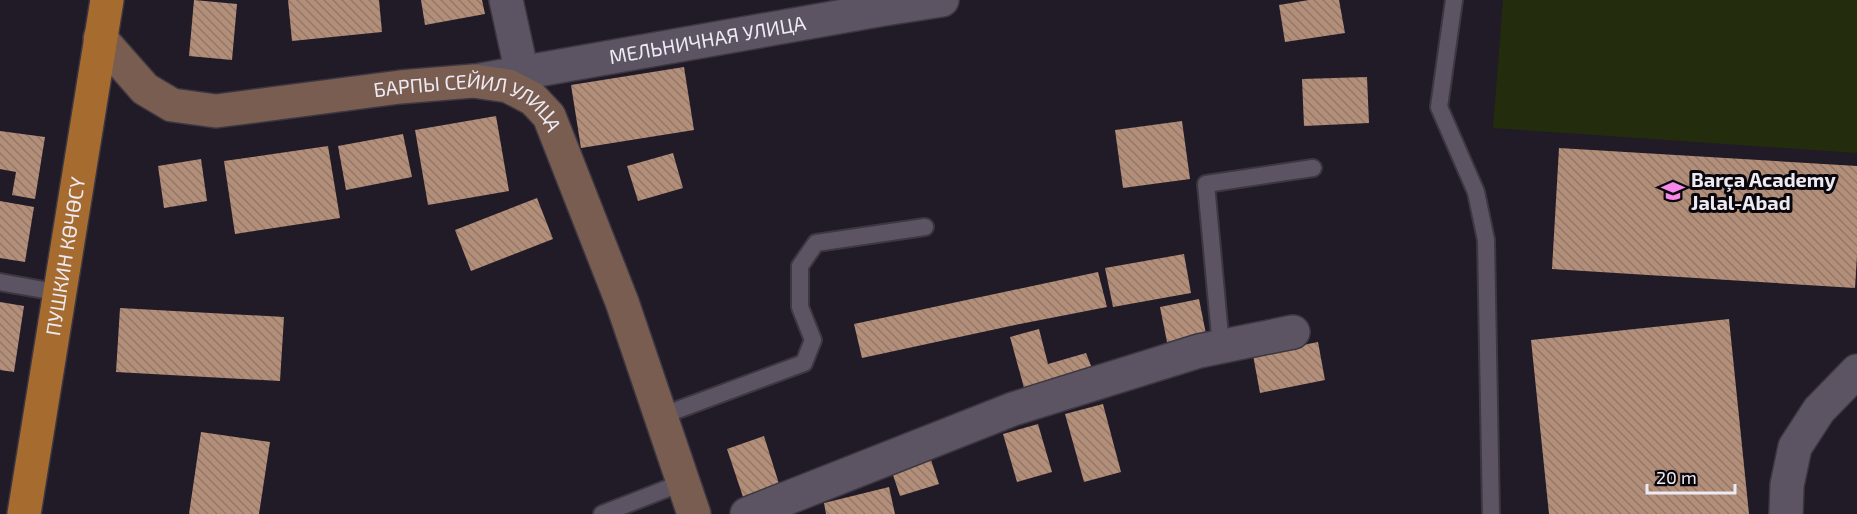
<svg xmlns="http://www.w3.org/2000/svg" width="1857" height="514" font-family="'Exo 2',sans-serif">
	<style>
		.pitch { fill: #232d0e }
		.building { fill: url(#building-back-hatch) }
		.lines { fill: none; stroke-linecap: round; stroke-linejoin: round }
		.service-casing { stroke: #3d3741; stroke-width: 20 }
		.minor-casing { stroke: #3d3741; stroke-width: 36 }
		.secondary-casing { stroke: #3d3741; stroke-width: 36 }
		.trunk-casing { stroke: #3d3741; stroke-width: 36 }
		.service { stroke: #5c5463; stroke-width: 16 }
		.minor { stroke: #5c5463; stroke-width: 33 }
		.secondary { stroke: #785d50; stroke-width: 33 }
		.trunk { stroke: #a66c2f; stroke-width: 33 }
		.labels { text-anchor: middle; stroke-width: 6; stroke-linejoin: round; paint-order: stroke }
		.street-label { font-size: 20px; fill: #eeeaf3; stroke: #09070c }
		.poi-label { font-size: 20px; font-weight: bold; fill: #eeeaf3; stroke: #09070c; text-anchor: start }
	</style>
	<defs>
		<pattern id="building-back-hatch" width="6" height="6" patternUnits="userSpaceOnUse" patternTransform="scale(1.5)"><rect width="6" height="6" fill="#b38e78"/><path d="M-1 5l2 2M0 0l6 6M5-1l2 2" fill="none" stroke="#93786a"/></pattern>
	</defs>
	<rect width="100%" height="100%" fill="#211a27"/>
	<!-- pitch -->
	<path class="pitch" d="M1503,0h354v153l-364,-25z"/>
	<!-- building -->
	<g class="building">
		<path d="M194,0l43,4 -5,56 -43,-4z"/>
		<path d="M288,0h91l3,32 -90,9z"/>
		<path d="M421,0h61l3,14 -60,11z"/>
		<path d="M1309,0h30l6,33 -60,9 -6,-37z"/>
		<path d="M684,67l10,63 -113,18 -10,-63z"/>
		<path d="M1367,77l2,46 -65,3 -2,-47z"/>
		<path d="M496,116l13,75 -81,14 -13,-75z"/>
		<path d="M1182,121l8,58 -67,9 -8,-58z"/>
		<path d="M0,131l45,6 -10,62 -23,-4 4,-23 -16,-3z"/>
		<path d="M403,134l9,43 -66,13 -8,-44z"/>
		<path d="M328,146l12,72 -105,16 -11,-73z"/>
		<path d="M1559,148l298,18v90l-2,32 -303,-19z"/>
		<path d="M673,153l10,35 -45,13 -11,-35z"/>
		<path d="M201,159l6,42 -43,7 -6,-42z"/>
		<path d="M537,198l16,41 -82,32 -16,-41z"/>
		<path d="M0,201l34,6 -9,55 -25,-4z"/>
		<path d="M1184,254l7,39 -78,14 -8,-39z"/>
		<path d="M1098,272l9,35 -92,18 -153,33 -8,-34z"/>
		<path d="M1199,299l8,40 -39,8 -8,-40z"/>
		<path d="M0,302l24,4 -10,66 -14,-2z"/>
		<path d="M120,308l164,9 -4,64 -164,-9z"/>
		<path d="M1729,319l20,195h-200l-18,-174z"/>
		<path d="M1039,329l9,35 38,-11 9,23 -69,19 -16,-58z"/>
		<path d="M1318,342l7,38 -65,13 -7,-38z"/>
		<path d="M1103,404l18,68 -37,10 -19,-68z"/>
		<path d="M1038,424l14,48 -35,10 -14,-48z"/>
		<path d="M201,432l69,10 -11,72h-70z"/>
		<path d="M764,436l16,51 -36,13 -17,-51z"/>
		<path d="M931,460l8,24 -39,12 -8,-24z"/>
		<path d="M889,487l6,27h-69l-2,-11z"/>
	</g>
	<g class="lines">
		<!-- service casing -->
		<g class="service-casing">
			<g id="service">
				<path d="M1454,0l-15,107 37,85 10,48 5,274"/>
				<path d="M0,282l61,11"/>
				<path d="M1221,347l-15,-163 107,-16"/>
				<path d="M661,416l143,-53 9,-23 -13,-33v-41l16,-23 109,-16"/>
				<path d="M602,514l82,-32"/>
			</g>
		</g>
		<!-- minor casing -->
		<g class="minor-casing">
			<g id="minor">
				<path d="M506,0l16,73"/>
				<path id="s1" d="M475,81l409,-72 58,-9"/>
				<path d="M747,514l266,-105 186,-58 94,-19"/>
				<path d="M1786,514l1,-29 8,-38 24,-37 38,-39"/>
			</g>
		</g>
		<!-- secondary casing -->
		<g class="secondary-casing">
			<g id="secondary">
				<path id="s2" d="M100,38l45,51 27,16 44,6 184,-24 73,-6 35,5 25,13 16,17 73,186 72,212"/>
			</g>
		</g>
		<!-- trunk casing -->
		<g class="trunk-casing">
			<g id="trunk">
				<path id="s3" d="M24,514l83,-514"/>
			</g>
		</g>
		<!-- service -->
		<use href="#service" class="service"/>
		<!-- minor -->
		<use href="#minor" class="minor"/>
		<!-- secondary -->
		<use href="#secondary" class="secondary"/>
		<!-- trunk -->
		<use href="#trunk" class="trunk"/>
	</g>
	<!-- icons -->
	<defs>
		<g id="school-bare" transform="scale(1.8)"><path d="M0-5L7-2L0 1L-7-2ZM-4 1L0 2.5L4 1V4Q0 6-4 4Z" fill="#f888ea" stroke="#09070c" stroke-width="2.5" paint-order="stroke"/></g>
	</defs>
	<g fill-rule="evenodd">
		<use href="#school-bare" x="1673" y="191"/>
	</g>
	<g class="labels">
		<!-- street labels -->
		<g class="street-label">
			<text dy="7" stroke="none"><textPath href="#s1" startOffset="236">МЕЛЬНИЧНАЯ УЛИЦА</textPath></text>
			<text dy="7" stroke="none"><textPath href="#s2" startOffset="404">БАРПЫ СЕЙИЛ УЛИЦА</textPath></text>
			<text dy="7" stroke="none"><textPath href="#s3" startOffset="261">ПУШКИН КӨЧӨСҮ</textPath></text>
		</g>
		<!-- poi labels -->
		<g class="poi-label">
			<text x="1691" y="187">Barça Academy<tspan x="1691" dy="23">Jalal-Abad</tspan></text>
		</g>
	</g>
	<!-- scale -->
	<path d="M1647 484v9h88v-9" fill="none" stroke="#eeeaf3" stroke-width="3"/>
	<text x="1656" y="484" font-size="18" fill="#eeeaf3" stroke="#09070c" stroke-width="4.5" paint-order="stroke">20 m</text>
</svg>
